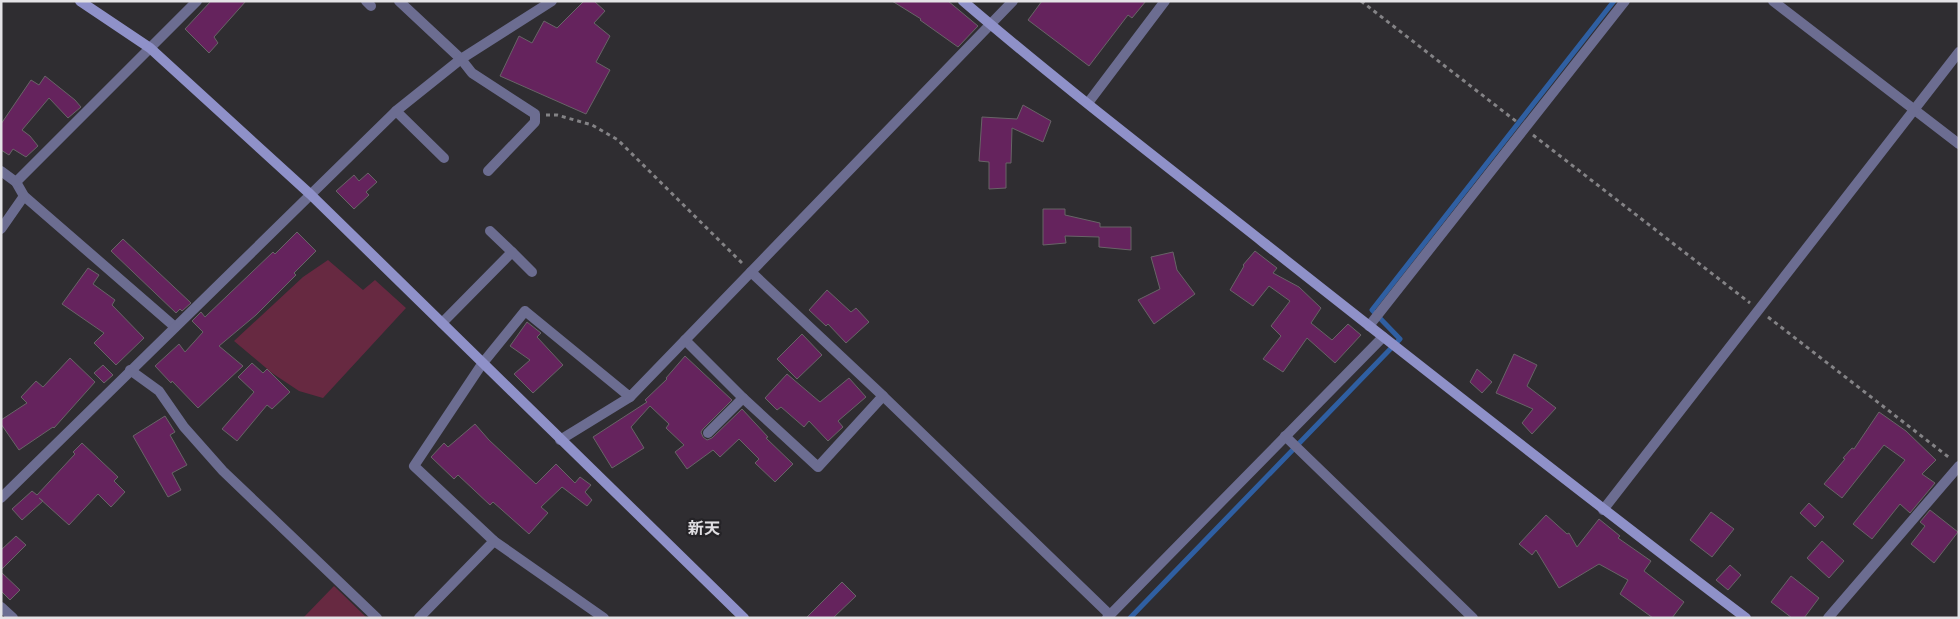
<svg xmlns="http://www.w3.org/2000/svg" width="1960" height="619" font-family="'Fira Sans','Noto Sans JP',sans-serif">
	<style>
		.green { fill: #672941 }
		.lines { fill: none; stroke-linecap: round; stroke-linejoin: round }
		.stream { stroke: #2f5fa2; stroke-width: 5 }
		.building { fill: #65235d; stroke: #686467 }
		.path { stroke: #848386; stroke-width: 3; stroke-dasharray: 4 4; stroke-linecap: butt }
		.street { stroke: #6c6d91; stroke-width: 10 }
		.secondary { stroke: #8f91c9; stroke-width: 10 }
		.labels { text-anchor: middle; stroke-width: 4.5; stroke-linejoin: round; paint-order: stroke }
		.quarter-label { font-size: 16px; font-weight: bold; fill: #e1dfe3; stroke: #252327 }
	</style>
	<rect width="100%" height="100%" fill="#2f2d31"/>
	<!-- green -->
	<g class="green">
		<path d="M328,260l35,30 12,-10 31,28 -83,90 -24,-7 -27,-18 -38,-32 69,-64z"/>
		<path d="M334,586l33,32h-64z"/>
	</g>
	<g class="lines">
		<!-- stream -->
		<path class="stream" d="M1130,618l270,-279 -28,-29 242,-309"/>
	</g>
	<!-- building -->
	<g class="building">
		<path d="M211,1h35l-32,36 4,6 -9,10 -24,-24z"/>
		<path d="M584,1h10l11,10 -11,12 16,13 -14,26 14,8 -24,44 -86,-38 19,-40 13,7 12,-22 13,7z"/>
		<path d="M892,1h56l30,25 -20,21 -38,-27 1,-1z"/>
		<path d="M1042,1h104l-14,17 -4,-3 -39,51 -61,-46z"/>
		<path d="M45,76l30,24 6,7 -13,11 -19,-20 -27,32 8,6 8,10 -12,11 -13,-8 -4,6 -8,-5v-26l30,-44 8,5z"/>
		<path d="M1023,105l28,16 -8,21 -31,-14 -1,35h-5v25l-17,1v-27l-10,-1 3,-44 35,2z"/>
		<path d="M368,173l9,9 -11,10 3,3 -15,14 -18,-18 18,-16 5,6z"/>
		<path d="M1043,209h22v6l35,8v4h31v23l-32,-3v-10l-34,-1 1,7 -23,2z"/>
		<path d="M297,232l19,19 -22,22 2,2 -40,40 -37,31 24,20 -45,42 -26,-27 -1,2 -16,-17 24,-22 6,8 18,-20 -11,-11 9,-9 4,5 68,-65 2,2z"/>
		<path d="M123,239l68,64 -9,8 -2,-2 -4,4 -65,-62z"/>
		<path d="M1255,251l22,17 -4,5 26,14 22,21 -10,15 21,17 16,-16 13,11 -26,28 -28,-25 -24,34 -20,-13 18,-23 -10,-10 19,-25 -21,-15 -16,20 -23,-16 14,-24 -1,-1z"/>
		<path d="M1173,252l4,18 18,24 -41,30 -16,-24 22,-11 -9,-32z"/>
		<path d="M88,268l11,7 -6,9 22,16 -3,5 32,33 -28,27 -22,-22 10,-10 -42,-29z"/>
		<path d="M827,290l24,22 5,-4 13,14 -23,21 -18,-19 -2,2 -17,-16z"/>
		<path d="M527,322l14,11 -4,4 26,28 -30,28 -19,-19 16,-14 -20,-14z"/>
		<path d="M802,334l20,21 -25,24 -20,-20z"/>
		<path d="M1514,354l23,11 -10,21 29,22 -24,26 -10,-11 11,-14 -37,-16z"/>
		<path d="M685,356l47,44 -29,29 -2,3 2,5 4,3 5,-2 30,-29 26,28 -2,1 27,26 -18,18 -20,-19 4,-4 -20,-20 -19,18 -7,-7 -26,19 -12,-17 9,-7 -18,-17 3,-4 -19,-18 -19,21 13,21 -32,20 -19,-31 54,-35 -2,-2 22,-21 -1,-1z"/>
		<path d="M70,358l25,24 -41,46 -1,-1 -34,23 -18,-26v-4l26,-17 -6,-6 15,-16 7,6z"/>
		<path d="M252,363l11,10 4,-4 23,23 -18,17 -5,-4 -30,36 -15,-12 32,-37 -16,-15z"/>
		<path d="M103,365l10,10 -9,8 -10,-10z"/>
		<path d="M1477,369l15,13 -10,11 -12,-11z"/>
		<path d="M787,374l33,28 29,-24 17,19 -28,24 5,6 -15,14 -19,-20 -5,6 -23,-20 -4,3 -12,-12z"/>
		<path d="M1879,412l27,19 30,29 -14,14 13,9 -25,30 -10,-9 -28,35 -19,-15 52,-64 -21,-15 -42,53 -18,-14 21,-25 -2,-1 9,-10 2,1z"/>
		<path d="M165,416l10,16 -5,3 17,30 -15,8 9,17 -13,7 -35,-61z"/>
		<path d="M475,424l14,16 47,44 20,-20 19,19 5,-6 11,8 -6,7 7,8 -5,6 -25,-19 -21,20 7,6 -19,21 -36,-32 -3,3 -32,-30 -4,4 -23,-22 13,-14 4,4z"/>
		<path d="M82,443l36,34 -4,4 11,11 -14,15 -13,-13 -29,31 -30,-27 4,3 -21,19 -10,-11 20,-18 5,4 38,-41 -2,-2z"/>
		<path d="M1809,503l15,14 -9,10 -15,-14z"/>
		<path d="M1930,510l28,22 -24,31 -23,-19 14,-18 -5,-4z"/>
		<path d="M1711,512l23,17 -22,28 -22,-17z"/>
		<path d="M1546,515l21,19 2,-1 8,14 22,-28 21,17 -2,2 33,23 -7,10 40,31 -12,16h-19l-33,-24 8,-14 -29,-16 -40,24 -23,-38 -4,5 -13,-11z"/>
		<path d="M16,536l10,9 -25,25v-20z"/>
		<path d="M1822,541l22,20 -15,17 -22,-20z"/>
		<path d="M1730,565l11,10 -13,15 -12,-10z"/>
		<path d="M1,572l19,18 -10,10 -9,-9z"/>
		<path d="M1791,576l28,22 -15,20h-12l-21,-16z"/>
		<path d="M842,582l14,14 -23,22h-27z"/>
	</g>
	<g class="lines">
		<!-- path -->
		<g class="path">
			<path d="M1361,1l156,121"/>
			<path d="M546,115h11l35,10 26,15 125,124"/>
			<path d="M1533,135l217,168"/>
			<path d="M1768,317l183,142"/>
		</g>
		<!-- street -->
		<g class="street">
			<path d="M366,1l5,5"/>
			<path d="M399,1l62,58 11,14 63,41v8l-47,49"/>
			<path d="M1773,1l186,143"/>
			<path d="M1088,103l77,-102"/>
			<path d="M396,111l48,47"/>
			<path d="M1,171l15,11 8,14 151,131"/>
			<path d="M16,182l181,-181"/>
			<path d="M1,229l23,-33"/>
			<path d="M512,252l20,20"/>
			<path d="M442,323l70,-71 -22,-21"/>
			<path d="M1369,326l256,-325"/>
			<path d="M685,340l58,58 75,69 65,-71 -132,-124"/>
			<path d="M130,370l29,21 25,36 39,44 154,147"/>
			<path d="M883,396l227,219"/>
			<path d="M708,433l35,-35"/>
			<path d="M1285,436l188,182"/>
			<path d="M560,440l70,-43"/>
			<path d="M1,498l395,-387 65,-52 91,-58"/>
			<path d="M1603,510l356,-458"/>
			<path d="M1,607l12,11"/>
			<path d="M419,618l75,-77"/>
			<path d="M604,618l-110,-77 -80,-75 68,-102 43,-53 105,86 383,-396"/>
			<path d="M1107,618l276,-281"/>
			<path d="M1828,618l131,-152"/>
		</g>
		<!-- secondary -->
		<g class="secondary">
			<path d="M80,1l70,47 160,146 434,424"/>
			<path d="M963,1c98,84 200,162 301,242 160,126 319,252 482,375"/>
		</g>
	</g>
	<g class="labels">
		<!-- quarter labels -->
		<g class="quarter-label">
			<text x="704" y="534">新天</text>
		</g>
	</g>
	<!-- border -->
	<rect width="1960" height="619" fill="none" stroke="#e4e3e6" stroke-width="5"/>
</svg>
